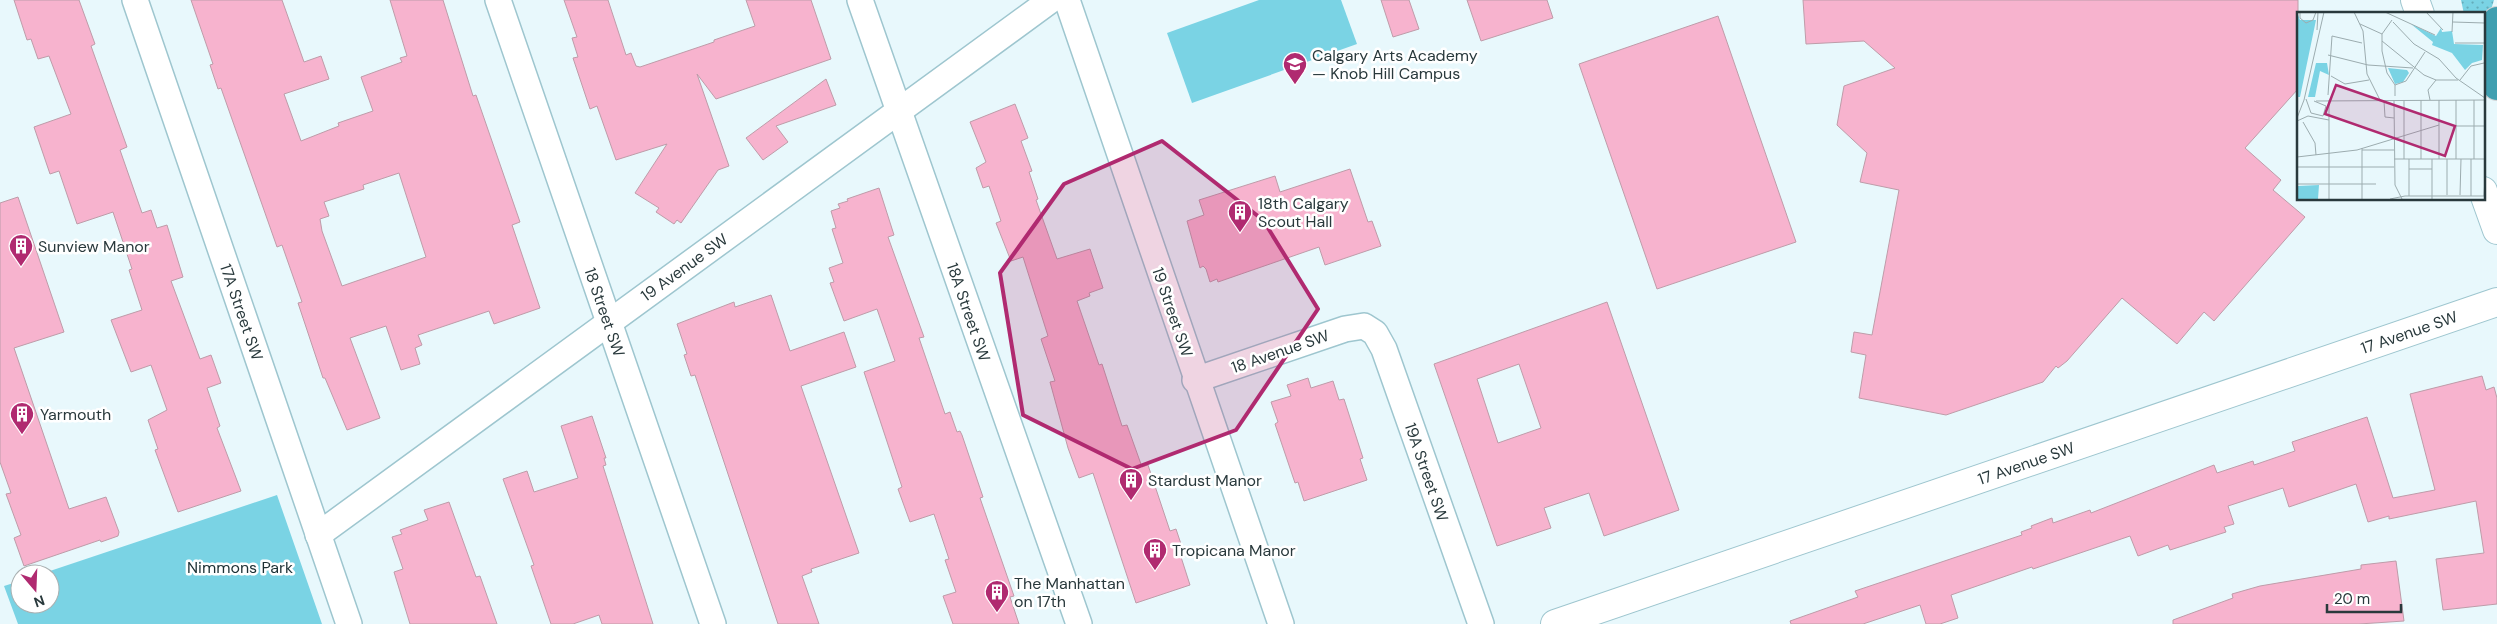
<svg xmlns="http://www.w3.org/2000/svg" width="2497" height="624" font-family="'DM Sans',sans-serif">
	<style>
		.grass { fill: url(#grass-dots) }
		.park { fill: #7ad3e4 }
		.building { fill: #f7b3ce; stroke: #be9ca9; fill-rule: evenodd }
		.lines { fill: none; stroke-linecap: round; stroke-linejoin: round }
		.street-casing { stroke: #9ec6cf; stroke-width: 28 }
		.secondary-casing { stroke: #9ec6cf; stroke-width: 30 }
		.highway-casing { stroke: #d0d3d4; stroke-width: 30 }
		.street { stroke: #fff; stroke-width: 25 }
		.secondary { stroke: #fff; stroke-width: 28 }
		.highway { stroke: #409fb0; stroke-width: 28 }
		.marked { fill: #b02a70; fill-opacity: 0.2; stroke: #b02a70; stroke-width: 4; stroke-linejoin: round }
		.labels { text-anchor: middle; stroke-width: 5; stroke-linejoin: round; paint-order: stroke }
		.poi-label { font-size: 16px; fill: #29393c; stroke: #fff; text-anchor: start }
		.street-label { font-size: 16px; fill: #29393c; stroke: #fff }
		.park-label { font-size: 16px; fill: #1b2f33; stroke: #fff }
		.inset-road { fill: none; stroke: #9cacaf; stroke-width: 1 }
		.view { fill: #b02a70; fill-opacity: 0.15; stroke: #b02a70; stroke-width: 2.5 }
		.inset-edge { fill: none; stroke: #29393c; stroke-width: 2.5 }
	</style>
	<defs>
		<pattern id="grass-dots" width="8" height="8" patternUnits="userSpaceOnUse" patternTransform="scale(1.25)"><rect width="8" height="8" fill="#7ad3e4"/><path d="M2 2h.1M6 6h.1" fill="none" stroke="#64acba" stroke-width="1.8" stroke-linecap="round"/></pattern>
	</defs>
	<rect width="100%" height="100%" fill="#e8f8fc"/>
	<!-- grass -->
	<path class="grass" d="M2461,0h33l-11,36v-22h-19z"/>
	<!-- park -->
	<g class="park">
		<path d="M1259,0h82l16,44 -165,59 -25,-70z"/>
		<path d="M277,495l45,129h-304l-14,-38 16,-5v23h30v-30h-9z"/>
	</g>
	<!-- building -->
	<g class="building">
		<path d="M14,0h65l16,44 -4,2 36,101 -7,3 22,63 9,-3 6,18 10,-3 16,52 -12,4 29,78 11,-4 10,28 -14,5 13,38 -3,2 24,63 -63,21 -23,-62 3,-1 -10,-29 19,-10 -16,-45 -20,7 -20,-52 31,-10 -13,-40 3,-1 -19,-57 -36,12 -18,-53 -9,3 -16,-47 37,-13 -22,-58 -11,3 -7,-20 -4,1z"/>
		<path d="M191,0h91l22,62 17,-6 8,23 -45,15 17,47 38,-15 -1,-3 35,-12 -12,-34 41,-15 -2,-4 7,-2 -17,-56h53l30,96 3,-1 44,127 -8,3 28,83 -46,16 -5,-13 -71,24 4,10 -7,3 5,16 -19,6 -15,-44 -36,12 30,80 -33,12 -22,-52h-2l-25,-75 4,-1 -20,-57 -5,2 -56,-159 -3,1 -8,-24 3,-1zM399,173l27,84 -84,29 -20,-55 -2,-12 9,-3 -5,-14 40,-13 -1,-4z"/>
		<path d="M564,0h44l18,55 5,-2 5,13 4,1 74,-25v-2l41,-14 -9,-26h65l20,59 -115,40 -19,-25 32,92 -11,4 -37,53 -4,-3 -3,4 -18,-12 3,-4 -24,-15 32,-49 -51,16 -19,-54 -7,3 -17,-51 5,-1 -6,-19 5,-1z"/>
		<path d="M1381,0h28l10,29 -26,8z"/>
		<path d="M1467,0h80l6,18 -72,23z"/>
		<path d="M1803,0h495v89l-53,59 36,32 -8,10 32,27 -91,104 -10,-9 -27,32 -55,-46 -55,63 -9,7 -2,-2 -13,16 -97,33 -87,-17 7,-43 -15,-3 3,-20 18,3 27,-145 -39,-8 7,-29 -30,-28 7,-39 51,-18 -31,-27 -58,3z"/>
		<path d="M1718,16l78,226 -139,47 -78,-225z"/>
		<path d="M826,79l10,26 -60,21 12,16 -25,18 -17,-22z"/>
		<path d="M1015,104l13,34 -7,3 11,30 -3,1 9,27 -2,1 21,59 33,-10 13,39 -14,5 1,3 -13,5 22,64 3,-1 20,62 5,-1 15,42 6,-2 22,66 6,-2 9,27 -4,1 9,28 -54,18 -43,-130 -14,5 -11,-30 -18,-66 5,-1 -14,-42 7,-3 -25,-79 -12,4 -15,-38 5,-2 -12,-35 -6,2 -7,-20 10,-6 -16,-40z"/>
		<path d="M1350,169l18,53 4,-1 9,25 -56,19 -6,-18 -101,35 -1,-3 -7,3 -4,-13 -3,-3 -3,2 -13,-47 17,-6 -5,-15 76,-24 5,16z"/>
		<path d="M879,188l15,47 -6,2 36,100 -5,1 26,76 5,-2 7,20 3,-1 2,4 21,62 -3,1 34,98 -4,1 9,27h-66l-10,-28 13,-4 -11,-32 4,-1 -15,-45 -24,8 -12,-33 4,-2 -38,-115 31,-11 -18,-52 -33,12 -14,-38 4,-1 -5,-14 14,-5 -11,-34 4,-1 -5,-17 9,-3 -2,-4 10,-3 -1,-2z"/>
		<path d="M18,197l46,135 -50,16 55,161 37,-12 13,35 -1,4 -17,6 -1,-2 -76,26 -10,-28 7,-3 -15,-41 5,-1 -11,-31v-259z"/>
		<path d="M771,295l19,56 54,-19 12,35 -55,19 58,167 -48,16 1,3 -10,4 17,48h-41l-83,-249 -4,1 -7,-21 3,-1 -10,-30 57,-22 1,5z"/>
		<path d="M1607,302l72,208 -75,26 -15,-43 -45,15 7,20 -54,18 -63,-182zM1519,364l22,64 -43,15 -21,-64z"/>
		<path d="M2482,376l4,14 8,-3 3,11v206l-54,6 -7,-51 48,-6 -8,-52 -87,18v-3l-21,6 -12,-38 -67,23 -6,-19 -55,18 6,18 -10,3 2,5 -56,18 -2,-5 -30,11 -8,-20 -97,33 -1,-2 -81,28 7,23 -18,6h-14l-6,-19 -57,19h-72l-1,-3 68,-24 -3,-6 167,-56 -1,-3 11,-4 -1,-2 21,-8 1,5 37,-13 1,3 123,-48 3,8 36,-12 1,4 41,-14 -3,-9 75,-25 26,81 42,-8 -25,-96z"/>
		<path d="M1308,378l3,10 22,-7 6,19 5,-1 19,59 -3,1 7,21 -63,21 -6,-19 -3,1 -20,-59 3,-2 -7,-20 20,-6 -4,-11z"/>
		<path d="M592,416l14,42h-2l2,7 -3,1 50,158h-51l-3,-9 -26,9h-22l-20,-58 3,-1 -31,-86 24,-8 7,21 44,-14 -17,-52z"/>
		<path d="M449,502l27,75 4,-1 17,48h-87l-16,-52 9,-3 -11,-32 10,-3 -2,-4 28,-10 -4,-10z"/>
		<path d="M2396,561l8,60 -45,3h-186v-4l60,-22 -1,-4 28,-8 101,-17v-4z"/>
	</g>
	<g class="lines">
		<!-- street casing -->
		<g class="street-casing">
			<g id="street">
				<path d="M135,0l214,624"/>
				<path d="M498,0l215,624"/>
				<path d="M860,0l219,624"/>
				<path d="M1067,0l214,624"/>
				<path d="M1195,380l150,-51 19,-3 11,7 9,16 97,275"/>
				<path d="M318,535l733,-535"/>
			</g>
		</g>
		<!-- secondary casing -->
		<g class="secondary-casing">
			<g id="secondary">
				<path d="M2415,0l5,14"/>
				<path d="M2483,191l14,39"/>
				<path d="M1555,624l942,-322"/>
			</g>
		</g>
		<!-- highway casing -->
		<g class="highway-casing">
			<path id="highway" d="M2497,21l-3,58 3,7"/>
		</g>
		<!-- street -->
		<use href="#street" class="street"/>
		<!-- secondary -->
		<use href="#secondary" class="secondary"/>
		<!-- highway -->
		<use href="#highway" class="highway"/>
	</g>
	<!-- marked area -->
	<path class="marked" d="M1162,141l101,79 55,89 -82,121 -104,39 -109,-54 -23,-142 64,-89z"/>
	<!-- icons -->
	<defs>
		<g id="school-pin" transform="scale(1.25)"><path d="M0 17L-7.5 6A9.5 9.5 0 1 1 7.5 6Z" fill="#b02a70" stroke="#fff"/><path d="M0-5L7-2L0 1L-7-2ZM-4 1L0 2.5L4 1V4Q0 6-4 4Z" fill="#fff"/></g>
		<g id="building-pin" transform="scale(1.25)"><path d="M0 17L-7.5 6A9.5 9.5 0 1 1 7.5 6Z" fill="#b02a70" stroke="#fff"/><path d="M-4-6H4V6H1V3H-1V6H-4ZM-2.5-4.3h1.7v1.8h-1.7ZM.8-4.3h1.7v1.8H.8ZM-2.5-1h1.7V.8h-1.7ZM.8-1h1.7V.8H.8Z" fill="#fff"/></g>
	</defs>
	<g fill-rule="evenodd">
		<use href="#school-pin" x="1295" y="64"/>
		<use href="#building-pin" x="1240" y="212"/>
		<use href="#building-pin" x="21" y="246"/>
		<use href="#building-pin" x="22" y="414"/>
		<use href="#building-pin" x="1131" y="480"/>
		<use href="#building-pin" x="1155" y="550"/>
		<use href="#building-pin" x="997" y="592"/>
	</g>
	<g class="labels">
		<!-- poi labels -->
		<g class="poi-label">
			<text x="1312" y="61">Calgary Arts Academy<tspan x="1312" dy="18">— Knob Hill Campus</tspan></text>
			<text x="1258" y="209">18th Calgary<tspan x="1258" dy="18">Scout Hall</tspan></text>
			<text x="38" y="252">Sunview Manor</text>
			<text x="40" y="420">Yarmouth</text>
			<text x="1148" y="486">Stardust Manor</text>
			<text x="1172" y="556">Tropicana Manor</text>
			<text x="1014" y="589">The Manhattan<tspan x="1014" dy="18">on 17th</tspan></text>
		</g>
		<!-- street labels -->
		<g class="street-label">
			<text transform="translate(684 267) rotate(-36)" y="6">19 Avenue SW</text>
			<text transform="translate(242 312) rotate(71)" y="6">17A Street SW</text>
			<text transform="translate(605 312) rotate(71)" y="6">18 Street SW</text>
			<text transform="translate(969 312) rotate(71)" y="6">18A Street SW</text>
			<text transform="translate(1173 312) rotate(71)" y="6">19 Street SW</text>
			<text transform="translate(2409 332) rotate(-19)" y="6">17 Avenue SW</text>
			<text transform="translate(1280 351) rotate(-19)" y="6">18 Avenue SW</text>
			<text transform="translate(2026 463) rotate(-19)" y="6">17 Avenue SW</text>
			<text transform="translate(1427 472) rotate(71)" y="6">19A Street SW</text>
		</g>
		<!-- park labels -->
		<g class="park-label">
			<text x="240" y="573">Nimmons Park</text>
		</g>
	</g>
	<!-- overview -->
	<g transform="translate(2297 12)">
		<rect width="188" height="188" fill="#e8f8fc"/>
		<path d="M0,0l3,8h16l-16,77h-3zM114,12l25,12 5,-8 1,4 10,-1 2,13 29,1 -1,15 -10,3 -7,7 -13,-17 -20,-8 1,-3zM19,51h11l2,12 -9,-4 -5,26h-7zM91,56l19,2 2,3 -6,9 -8,2zM22,173l-1,14h-20v-13z" fill="#7ad3e4"/>
		<path class="inset-road" d="M3,0v6l6,5 7,-3 3,-8M57,0l9,19 4,43 13,26M88,0l50,23M129,0l17,18M95,8l-10,14v17l5,22 8,12v11M96,10l21,22 25,15 17,19 29,20M156,10l32,1M63,12l22,10M20,18l1,-18M155,20l1,-20M188,23v39M85,29l42,34 12,5h22M158,31h29M31,43l40,10 45,3M34,64l14,8 24,-4M163,68l11,-14 13,-3M98,73l11,-4 19,-29M31,83l4,-59 30,7M9,87l5,14 12,3 3,-10 -12,-5M107,88v59M124,88v59M133,88l-2,-10 8,-10M177,88v59M19,89l169,-1M87,89l1,16 9,1M97,89l1,84 7,14M0,106l7,-18 20,-88M0,109l11,-5 21,4M6,110l12,21 1,12M159,114h29M0,125v26M65,136v51M65,138h32M0,145l60,-7 82,-25M97,147h91M142,147v-59M150,147v36M159,147v-59M0,155h97M112,157h23M0,158v29M0,172h79M163,183l1,-36M112,184v-37M174,184v-37M187,184l1,-19M32,187v-99M93,187l15,-3h80M135,187v-40"/>
		<path class="view" d="M39,73l119,41 -10,30 -120,-42z"/>
		<rect width="188" height="188" class="inset-edge"/>
	</g>
	<!-- north arrow -->
	<g transform="translate(35 589) rotate(161)"><circle r="24" fill="#ffffff" stroke="#a9b0b1"/>
	<path d="M0-4L9 19L0 12L-9 19Z" fill="#b02a70"/>
	<text y="-8" font-size="14" font-weight="bold" text-anchor="middle" fill="#29393c">N</text>
	</g>
	<!-- scale -->
	<path d="M2327 604v8h74v-8" fill="none" stroke="#29393c" stroke-width="2.5"/>
	<text x="2334" y="604" font-size="15" fill="#29393c" stroke="#ffffff" stroke-width="4" paint-order="stroke">20 m</text>
</svg>
